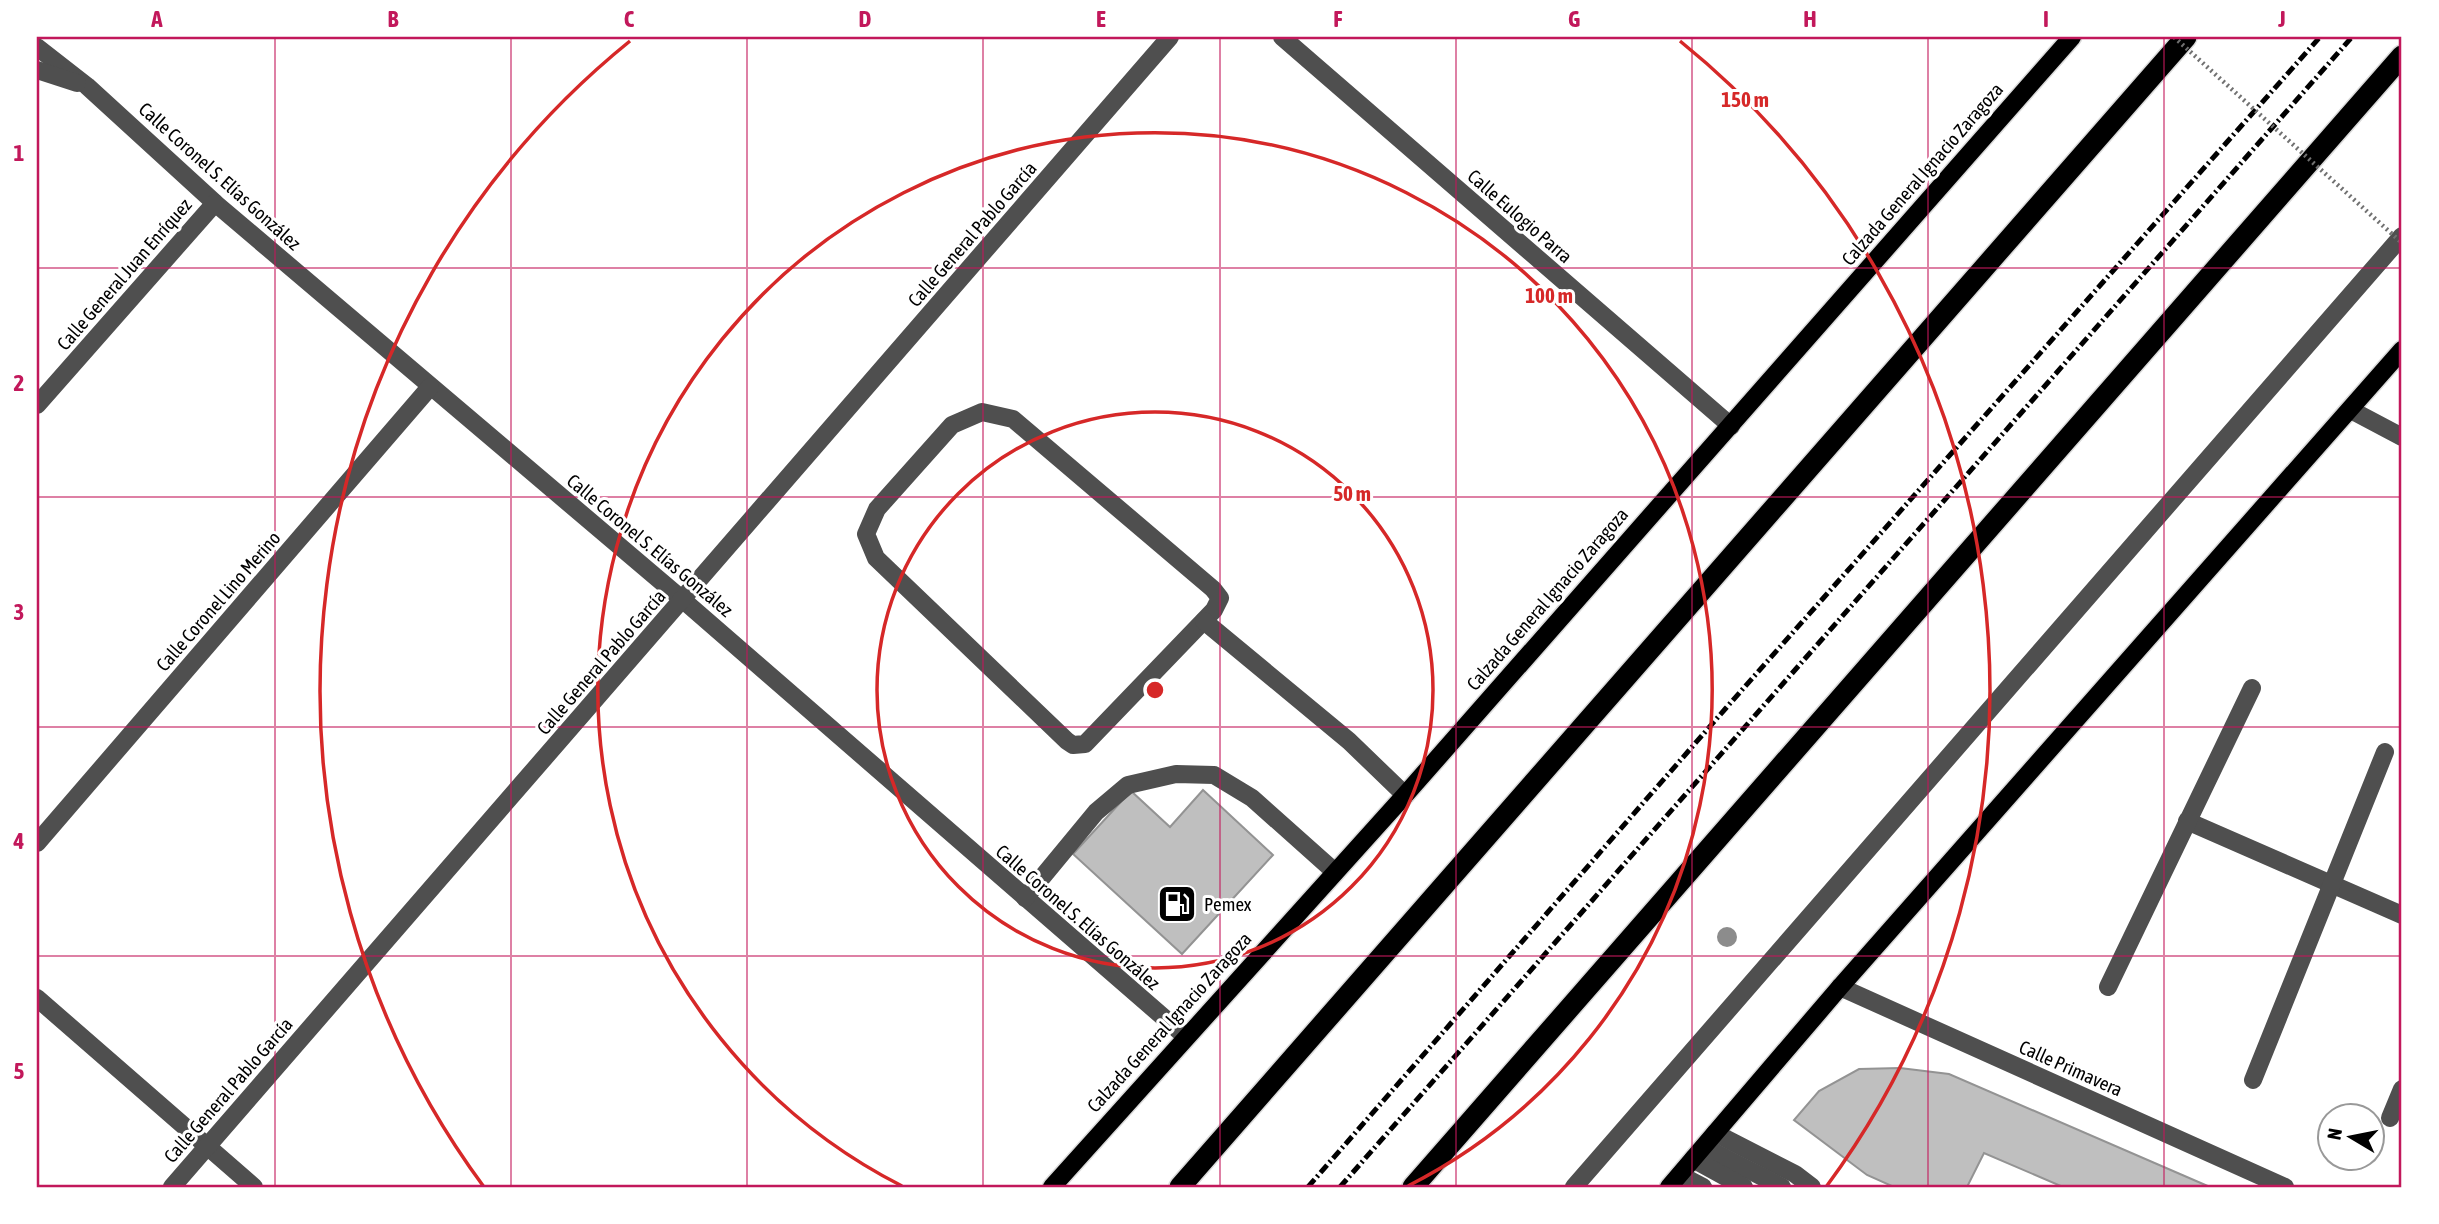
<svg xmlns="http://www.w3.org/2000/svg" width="2439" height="1224" font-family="'Asap Condensed',sans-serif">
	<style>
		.building { fill: #bfbfbf; stroke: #939393; stroke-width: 2 }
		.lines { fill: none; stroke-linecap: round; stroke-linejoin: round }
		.major-casing { stroke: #dbdbdb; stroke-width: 21 }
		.highway-casing { stroke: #dbdbdb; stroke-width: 24 }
		.minor { stroke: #4f4f4f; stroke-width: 18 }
		.major { stroke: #000; stroke-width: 18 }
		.highway { stroke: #000; stroke-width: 21 }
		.rail { stroke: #000; stroke-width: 5; stroke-dasharray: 10 3.5 2 3.5; stroke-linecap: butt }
		.path-bridge { stroke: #717171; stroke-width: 4.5; stroke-dasharray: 2 3.5; stroke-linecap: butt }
		.tree { fill: #8c8c8c }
		.grid { fill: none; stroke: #c2185b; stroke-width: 2; stroke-opacity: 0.55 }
		.ring { fill: none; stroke: #d62828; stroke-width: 3.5 }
		.labels { text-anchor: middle; stroke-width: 6; stroke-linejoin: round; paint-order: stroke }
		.street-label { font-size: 19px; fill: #000; stroke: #fff }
		.poi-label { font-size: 19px; fill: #000; stroke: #fff; text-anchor: start }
		.centre { fill: #d62828; stroke: #fff; stroke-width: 3.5 }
		.ring-label { font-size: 21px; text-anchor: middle; font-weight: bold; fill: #d62828; stroke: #fff; stroke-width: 6; stroke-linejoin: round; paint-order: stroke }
		.neatline { fill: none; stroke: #c2185b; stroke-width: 2.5 }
		.grid-label { font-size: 23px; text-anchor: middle; font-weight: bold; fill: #c2185b }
	</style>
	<rect width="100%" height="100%" fill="#fff"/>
	<!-- building -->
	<g class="building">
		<path d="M1203,790l70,65 -91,99 -109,-100 58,-63 39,36z"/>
		<path d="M1900,1068l49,6 261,113h-147l-79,-34 -17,34h-73l-27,-12 -73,-55 25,-29 40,-22z"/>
	</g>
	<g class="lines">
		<!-- major casing -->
		<g class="major-casing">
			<g id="major">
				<path d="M1052,1187l353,-392 667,-758"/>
				<path d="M1669,1187l171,-200 562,-637"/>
			</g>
		</g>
		<!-- highway casing -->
		<g class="highway-casing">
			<g id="highway">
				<path d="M1180,1187l1006,-1150"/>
				<path d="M1413,1187l989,-1131"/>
			</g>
		</g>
		<!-- minor -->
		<g class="minor">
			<path d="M1282,37l449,389"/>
			<path d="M37,47l50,39 128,117 468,397 502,436"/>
			<path d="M37,70l40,13"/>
			<path d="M37,405l178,-202"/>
			<path d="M2351,410l51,27"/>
			<path d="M982,412l31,7 200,170 7,9 -6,12 -129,134 -12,1 -6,-4 -191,-183 -10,-24 11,-25 75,-84z"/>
			<path d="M1204,621l145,120 56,54"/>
			<path d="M2187,821l215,94"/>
			<path d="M37,843l393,-456"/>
			<path d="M1025,898l71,-86 32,-27 48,-11 38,1 38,23 83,74"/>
			<path d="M1840,987l445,200"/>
			<path d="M2108,987l144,-299"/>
			<path d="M37,998l217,189"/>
			<path d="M2253,1080l132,-328"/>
			<path d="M2390,1118l12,-29"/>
			<path d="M1715,1133l80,41 17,13"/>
			<path d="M1704,1147l78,40"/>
			<path d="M1693,1159l51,28"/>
			<path d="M1680,1175l23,12"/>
			<path d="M172,1187l998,-1150"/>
			<path d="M1574,1187l828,-951"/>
		</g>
		<!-- major -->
		<use href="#major" class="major"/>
		<!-- highway -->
		<use href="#highway" class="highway"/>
		<!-- rail -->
		<g class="rail">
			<path d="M1308,1187l418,-479 594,-671"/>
			<path d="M1340,1187l1012,-1150"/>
		</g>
		<!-- path-bridge -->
		<path class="path-bridge" d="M2174,37l228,206"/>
	</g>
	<!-- trees -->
	<circle class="tree" cx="1727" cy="937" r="10"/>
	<!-- grid -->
	<path class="grid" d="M275,37v1150M511,37v1150M747,37v1150M983,37v1150M1220,37v1150M1456,37v1150M1692,37v1150M1928,37v1150M2164,37v1150M37,268h2365M37,497h2365M37,727h2365M37,956h2365"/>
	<!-- distance rings -->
	<g class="ring">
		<circle cx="1155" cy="690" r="278"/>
		<path d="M902 1186A557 557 0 1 1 1408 1186"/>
		<path d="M484 1187A835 835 0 0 1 630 41M1680 41A835 835 0 0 1 1826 1187"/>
	</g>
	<!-- icons -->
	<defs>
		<g id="fuel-square" transform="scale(2.0125)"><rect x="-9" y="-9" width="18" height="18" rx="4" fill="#000" stroke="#fff"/><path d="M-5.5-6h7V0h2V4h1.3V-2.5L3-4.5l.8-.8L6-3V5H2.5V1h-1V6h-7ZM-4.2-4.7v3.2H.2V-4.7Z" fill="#fff"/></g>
	</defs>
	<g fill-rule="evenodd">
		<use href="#fuel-square" x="1177" y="904"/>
	</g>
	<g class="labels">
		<!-- street labels -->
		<g class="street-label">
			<text transform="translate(1922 174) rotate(-49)" y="7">Calzada General Ignacio Zaragoza</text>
			<text transform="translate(220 176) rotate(42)" y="7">Calle Coronel S. Elías González</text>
			<text transform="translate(1520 216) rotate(41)" y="7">Calle Eulogio Parra</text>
			<text transform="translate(972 234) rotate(-49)" y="7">Calle General Pablo García</text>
			<text transform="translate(124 274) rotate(-49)" y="7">Calle General Juan Enríquez</text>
			<text transform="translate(650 545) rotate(40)" y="7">Calle Coronel S. Elías González</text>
			<text transform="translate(1547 599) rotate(-49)" y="7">Calzada General Ignacio Zaragoza</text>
			<text transform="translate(218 601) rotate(-49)" y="7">Calle Coronel Lino Merino</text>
			<text transform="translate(601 662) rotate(-49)" y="7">Calle General Pablo García</text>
			<text transform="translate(1078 917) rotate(41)" y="7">Calle Coronel S. Elías González</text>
			<text transform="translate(1169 1022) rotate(-48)" y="7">Calzada General Ignacio Zaragoza</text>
			<text transform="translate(2071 1068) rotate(24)" y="7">Calle Primavera</text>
			<text transform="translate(228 1090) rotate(-49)" y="7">Calle General Pablo García</text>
		</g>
		<!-- poi labels -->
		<g class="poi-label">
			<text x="1204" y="911">Pemex</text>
		</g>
	</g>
	<circle cx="1155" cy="690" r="10" class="centre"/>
	<g class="ring-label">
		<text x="1745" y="107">150 m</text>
		<text x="1549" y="303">100 m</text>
		<text x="1352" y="501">50 m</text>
	</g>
	<!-- border -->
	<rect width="2439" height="1224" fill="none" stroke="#ffffff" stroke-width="77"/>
	<!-- north arrow -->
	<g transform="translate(2351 1137) rotate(280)"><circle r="33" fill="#ffffff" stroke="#999999" stroke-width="2"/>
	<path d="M0-5L12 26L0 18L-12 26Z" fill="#000000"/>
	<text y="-10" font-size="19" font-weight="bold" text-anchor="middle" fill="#000000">N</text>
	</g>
	<rect x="38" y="38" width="2362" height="1148" class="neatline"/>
	<g class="grid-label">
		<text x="157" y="27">A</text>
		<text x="393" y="27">B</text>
		<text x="629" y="27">C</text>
		<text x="865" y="27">D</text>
		<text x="1101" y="27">E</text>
		<text x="1338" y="27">F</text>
		<text x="1574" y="27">G</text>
		<text x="1810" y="27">H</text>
		<text x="2046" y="27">I</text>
		<text x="2282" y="27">J</text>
		<text x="19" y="161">1</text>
		<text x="19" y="391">2</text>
		<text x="19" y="620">3</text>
		<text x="19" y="849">4</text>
		<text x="19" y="1079">5</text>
	</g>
</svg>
